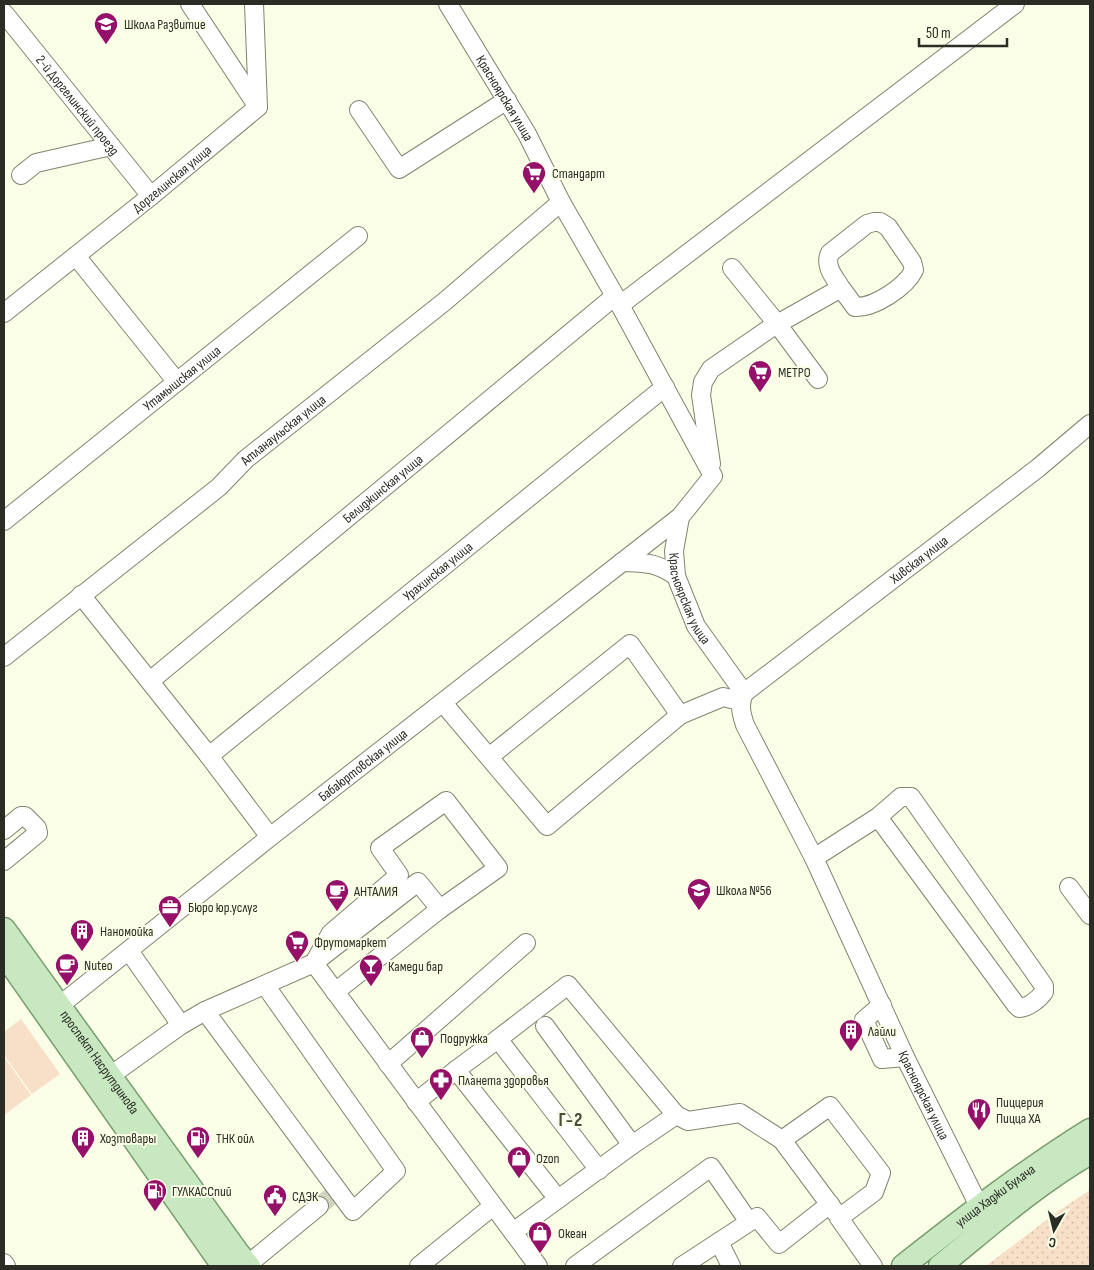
<svg xmlns="http://www.w3.org/2000/svg" width="1094" height="1270" font-family="'Sofia Sans Condensed',sans-serif">
	<style>
		.green { fill: #f8dfc8 }
		.park { fill: url(#park-dots) }
		.lines { fill: none; stroke-linecap: round; stroke-linejoin: round }
		.minor-tunnel { stroke: #d1d4bf; stroke-width: 18; stroke-dasharray: 18 9; stroke-linecap: butt }
		.minor-casing { stroke: #81846f; stroke-width: 20 }
		.major-casing { stroke: #789c6f; stroke-width: 25 }
		.minor { stroke: #fff; stroke-width: 18 }
		.major { stroke: #c7e8c1; stroke-width: 22 }
		.labels { text-anchor: middle; stroke-width: 4; stroke-linejoin: round; paint-order: stroke }
		.poi-label { font-size: 14px; fill: #2b2d24; stroke: #fafee6; text-anchor: start }
		.street-label { font-size: 14px; fill: #2b2d24; stroke: #fafee6 }
		.district-label { font-size: 19px; font-weight: bold; letter-spacing: 1px; fill: #474a36; stroke: #fafee6 }
	</style>
	<defs>
		<pattern id="park-dots" width="8" height="8" patternUnits="userSpaceOnUse" patternTransform="scale(1.25)"><rect width="8" height="8" fill="#f8dfc8"/><path d="M2 2h.1M6 6h.1" fill="none" stroke="#d5c0ac" stroke-width="1.8" stroke-linecap="round"/></pattern>
	</defs>
	<rect width="100%" height="100%" fill="#fafee6"/>
	<!-- green -->
	<g class="green">
		<path d="M21,1019l39,55 -28,20 -28,-39v-23z"/>
		<path d="M4,1057l27,38 -27,20z"/>
	</g>
	<!-- park -->
	<path class="park" d="M1090,1190v76h-104l71,-54z"/>
	<g class="lines">
		<!-- minor-tunnel -->
		<path class="minor-tunnel" d="M319,1206l15,-12"/>
		<!-- minor casing -->
		<g class="minor-casing">
			<g id="minor">
				<path d="M190,4l68,103"/>
				<path id="s1" d="M448,4l79,130 34,68 54,94 98,180 -33,41 -6,34 2,25 20,50 48,67c-5,11 -3,20 1,32l69,133 91,199 74,149"/>
				<path id="s2" d="M4,13l147,183"/>
				<path d="M359,110l40,59 108,-69"/>
				<path d="M21,175l15,-12 75,-17"/>
				<path d="M76,256l101,126"/>
				<path d="M732,268l46,57 40,54"/>
				<path d="M620,305l395,-301"/>
				<path id="s3" d="M4,313l147,-117 107,-89 -4,-103"/>
				<path d="M711,464l-10,-69 2,-13 8,-13 61,-42 69,-39 14,19c19,1 51,-20 59,-37l-2,-8 -24,-35 -8,-5h-6l-7,2 -37,29c-6,13 4,24 11,35"/>
				<path id="s4" d="M4,521l354,-285"/>
				<path d="M622,562c25,1 33,0 54,14"/>
				<path d="M81,595l128,161 61,81"/>
				<path id="s5" d="M4,657l215,-170 27,-28 198,-157 117,-100"/>
				<path id="s6" d="M150,681l465,-385"/>
				<path id="s7" d="M744,693l294,-225 52,-44"/>
				<path d="M443,703l104,123 133,-111 -50,-71 -141,113"/>
				<path d="M680,715l43,-18 17,4"/>
				<path id="s8" d="M209,756l456,-369"/>
				<path d="M4,830l17,-14h4l12,12 1,5 -34,28"/>
				<path d="M814,858l64,-41 23,-20h10l133,189v6c-5,7 -16,16 -25,16l-3,-3 -138,-188"/>
				<path d="M1069,887l21,28"/>
				<path d="M129,951l52,74"/>
				<path d="M320,958l98,-76 22,27 -105,83"/>
				<path d="M314,963l17,-30 68,-58 -19,-27 66,-47 52,67 -58,41"/>
				<path d="M882,1005l-18,15 18,39 23,-2"/>
				<path d="M205,1011l148,200 43,-40 -131,-186"/>
				<path id="s9" d="M49,1013l10,-7 211,-169 410,-320"/>
				<path d="M545,1026l87,119"/>
				<path d="M498,1039l70,-54 108,130 12,6 52,-8 42,27 48,-34 51,67 -7,19 -35,26 34,48"/>
				<path d="M388,1064l138,-121"/>
				<path d="M99,1082l11,-6 71,-51 24,-14 109,-48 224,303"/>
				<path d="M416,1102l40,-32"/>
				<path d="M782,1140l54,73"/>
				<path d="M558,1199l-102,-129 42,-31 101,131"/>
				<path d="M513,1232l119,-87 44,-30"/>
				<path d="M719,1242l12,24"/>
				<path d="M4,1263l2,3"/>
				<path d="M246,1266l73,-60"/>
				<path d="M419,1266l74,-60"/>
				<path d="M575,1266l136,-99 38,55"/>
				<path d="M682,1266l75,-49 22,27 51,-40"/>
			</g>
		</g>
		<!-- major casing -->
		<g class="major-casing">
			<g id="major">
				<path id="s10" d="M4,929l234,324 11,13"/>
				<path d="M4,954l219,312"/>
				<path id="s11" d="M903,1266c61,-48 121,-95 187,-136"/>
				<path d="M940,1266c48,-39 96,-82 150,-113"/>
			</g>
		</g>
		<!-- minor -->
		<use href="#minor" class="minor"/>
		<!-- major -->
		<use href="#major" class="major"/>
	</g>
	<!-- icons -->
	<defs>
		<g id="school-pin" transform="scale(1.25)"><path d="M0 17L-7.5 6A9.5 9.5 0 1 1 7.5 6Z" fill="#951069" stroke="#fafee6"/><path d="M0-5L7-2L0 1L-7-2ZM-4 1L0 2.5L4 1V4Q0 6-4 4Z" fill="#fff"/></g>
		<g id="supermarket-pin" transform="scale(1.25)"><path d="M0 17L-7.5 6A9.5 9.5 0 1 1 7.5 6Z" fill="#951069" stroke="#fafee6"/><path d="M-6-5.5h2.5l.6 2H6L4.5 2H-2.5L-4.4-4H-6ZM-1.5 3.2a1.3 1.3 0 1 0 .1 0ZM3 3.2a1.3 1.3 0 1 0 .1 0Z" fill="#fff"/></g>
		<g id="cafe-pin" transform="scale(1.25)"><path d="M0 17L-7.5 6A9.5 9.5 0 1 1 7.5 6Z" fill="#951069" stroke="#fafee6"/><path d="M-5.5-4.5H6V0H3Q3 3.5 0 3.5H-2.5Q-5.5 3.5-5.5 0ZM3-3.2v2h1.7v-2ZM-6 4.5H4V6H-6Z" fill="#fff"/></g>
		<g id="office-pin" transform="scale(1.25)"><path d="M0 17L-7.5 6A9.5 9.5 0 1 1 7.5 6Z" fill="#951069" stroke="#fafee6"/><path d="M-6-3h4V-5.5h4V-3h4V5H-6ZM-1-4.5V-3h2v-1.5ZM-6 0V1H6V0Z" fill="#fff"/></g>
		<g id="building-pin" transform="scale(1.25)"><path d="M0 17L-7.5 6A9.5 9.5 0 1 1 7.5 6Z" fill="#951069" stroke="#fafee6"/><path d="M-4-6H4V6H1V3H-1V6H-4ZM-2.5-4.3h1.7v1.8h-1.7ZM.8-4.3h1.7v1.8H.8ZM-2.5-1h1.7V.8h-1.7ZM.8-1h1.7V.8H.8Z" fill="#fff"/></g>
		<g id="bar-pin" transform="scale(1.25)"><path d="M0 17L-7.5 6A9.5 9.5 0 1 1 7.5 6Z" fill="#951069" stroke="#fafee6"/><path d="M-6-5H6L.8 .8V4.5H3.5V6h-7V4.5H-.8V.8Z" fill="#fff"/></g>
		<g id="shop-pin" transform="scale(1.25)"><path d="M0 17L-7.5 6A9.5 9.5 0 1 1 7.5 6Z" fill="#951069" stroke="#fafee6"/><path d="M-5-2.5h2.3a2.7 3.5 0 0 1 5.4 0H5L5.5 6h-11ZM-1.5-2.5h3a1.5 2.3 0 0 0-3 0Z" fill="#fff"/></g>
		<g id="pharmacy-pin" transform="scale(1.25)"><path d="M0 17L-7.5 6A9.5 9.5 0 1 1 7.5 6Z" fill="#951069" stroke="#fafee6"/><path d="M-2-6h4v4h4v4h-4v4h-4v-4h-4v-4h4Z" fill="#fff"/></g>
		<g id="restaurant-pin" transform="scale(1.25)"><path d="M0 17L-7.5 6A9.5 9.5 0 1 1 7.5 6Z" fill="#951069" stroke="#fafee6"/><path d="M-5-6h1v4h1v-4h1v4h1v-4h1v5L-1.5 .5V6h-2V.5L-5-1ZM5-6V6H3V1.5H1.5Q1.5-4 5-6Z" fill="#fff"/></g>
		<g id="fuel-pin" transform="scale(1.25)"><path d="M0 17L-7.5 6A9.5 9.5 0 1 1 7.5 6Z" fill="#951069" stroke="#fafee6"/><path d="M-5.5-6h7V0h2V4h1.3V-2.5L3-4.5l.8-.8L6-3V5H2.5V1h-1V6h-7ZM-4.2-4.7v3.2H.2V-4.7Z" fill="#fff"/></g>
		<g id="civic-pin" transform="scale(1.25)"><path d="M0 17L-7.5 6A9.5 9.5 0 1 1 7.5 6Z" fill="#951069" stroke="#fafee6"/><path d="M-.6-6.5H3V-4.5H.6V-3L4-1V1h2V6H-6V1h2V-1L-.6-3ZM-1.2 2.5V6h2.4V2.5Z" fill="#fff"/></g>
	</defs>
	<g fill-rule="evenodd">
		<use href="#school-pin" x="106" y="24"/>
		<use href="#supermarket-pin" x="534" y="173"/>
		<use href="#supermarket-pin" x="760" y="372"/>
		<use href="#school-pin" x="699" y="890"/>
		<use href="#cafe-pin" x="337" y="891"/>
		<use href="#office-pin" x="170" y="907"/>
		<use href="#building-pin" x="82" y="931"/>
		<use href="#supermarket-pin" x="297" y="942"/>
		<use href="#cafe-pin" x="67" y="965"/>
		<use href="#bar-pin" x="371" y="966"/>
		<use href="#building-pin" x="851" y="1031"/>
		<use href="#shop-pin" x="422" y="1038"/>
		<use href="#pharmacy-pin" x="441" y="1080"/>
		<use href="#restaurant-pin" x="979" y="1110"/>
		<use href="#building-pin" x="83" y="1138"/>
		<use href="#fuel-pin" x="198" y="1138"/>
		<use href="#shop-pin" x="519" y="1158"/>
		<use href="#fuel-pin" x="155" y="1191"/>
		<use href="#civic-pin" x="275" y="1196"/>
		<use href="#shop-pin" x="540" y="1233"/>
	</g>
	<g class="labels">
		<!-- poi labels -->
		<g class="poi-label">
			<text x="124" y="29">Школа Развитие</text>
			<text x="552" y="178">Стандарт</text>
			<text x="778" y="377">МЕТРО</text>
			<text x="716" y="895">Школа №56</text>
			<text x="354" y="896">АНТАЛИЯ</text>
			<text x="188" y="912">Бюро юр.услуг</text>
			<text x="100" y="936">Наномойка</text>
			<text x="314" y="947">Фрутомаркет</text>
			<text x="84" y="970">Nuteo</text>
			<text x="388" y="971">Камеди бар</text>
			<text x="868" y="1036">Лайли</text>
			<text x="440" y="1043">Подружка</text>
			<text x="458" y="1085">Планета здоровья</text>
			<text x="996" y="1107">Пиццерия<tspan x="996" dy="16">Пицца ХА</tspan></text>
			<text x="100" y="1143">Хозтовары</text>
			<text x="216" y="1143">ТНК ойл</text>
			<text x="536" y="1163">Ozon</text>
			<text x="172" y="1196">ГУЛКАССпий</text>
			<text x="292" y="1201">СДЭК</text>
			<text x="558" y="1238">Океан</text>
		</g>
		<!-- street labels -->
		<g class="street-label">
			<text dy="5" stroke="none"><textPath href="#s1" startOffset="110">Красноярская улица</textPath></text>
			<text dy="5" stroke="none"><textPath href="#s2" startOffset="118">2-й Доргелинский проезд</textPath></text>
			<text dy="5" stroke="none"><textPath href="#s3" startOffset="215">Доргелинская улица</textPath></text>
			<text dy="5" stroke="none"><textPath href="#s4" startOffset="228">Утамышская улица</textPath></text>
			<text dy="5" stroke="none"><textPath href="#s5" startOffset="360">Атланаульская улица</textPath></text>
			<text dy="5" stroke="none"><textPath href="#s6" startOffset="302">Белиджинская улица</textPath></text>
			<text dy="5" stroke="none"><textPath href="#s7" startOffset="220">Хивская улица</textPath></text>
			<text dy="5" stroke="none"><textPath href="#s8" startOffset="294">Урахинская улица</textPath></text>
			<text dy="5" stroke="none"><textPath href="#s1" startOffset="679">Красноярская улица</textPath></text>
			<text dy="5" stroke="none"><textPath href="#s9" startOffset="400">Бабаюртовская улица</textPath></text>
			<text dy="5" stroke="none"><textPath href="#s10" startOffset="164">проспект Насрутдинова</textPath></text>
			<text dy="5" stroke="none"><textPath href="#s1" startOffset="1234">Красноярская улица</textPath></text>
			<text dy="5" stroke="none"><textPath href="#s11" startOffset="116">улица Хаджи Булача</textPath></text>
		</g>
		<!-- district labels -->
		<g class="district-label">
			<text x="571" y="1126">Г-2</text>
		</g>
	</g>
	<!-- border -->
	<rect width="1094" height="1270" fill="none" stroke="#2b2d24" stroke-width="10"/>
	<!-- north arrow -->
	<g transform="translate(1054 1230) rotate(188)" stroke="#fafee6" stroke-width="4" paint-order="stroke">
	<path d="M0-4L9 19L0 12L-9 19Z" fill="#2b2d24"/>
	<text y="-8" font-size="14" font-weight="bold" text-anchor="middle" fill="#2b2d24">С</text>
	</g>
	<!-- scale -->
	<path d="M919 38v8h88v-8" fill="none" stroke="#2b2d24" stroke-width="2.5"/>
	<text x="926" y="38" font-size="15" fill="#2b2d24" stroke="#fafee6" stroke-width="4" paint-order="stroke">50 m</text>
</svg>
